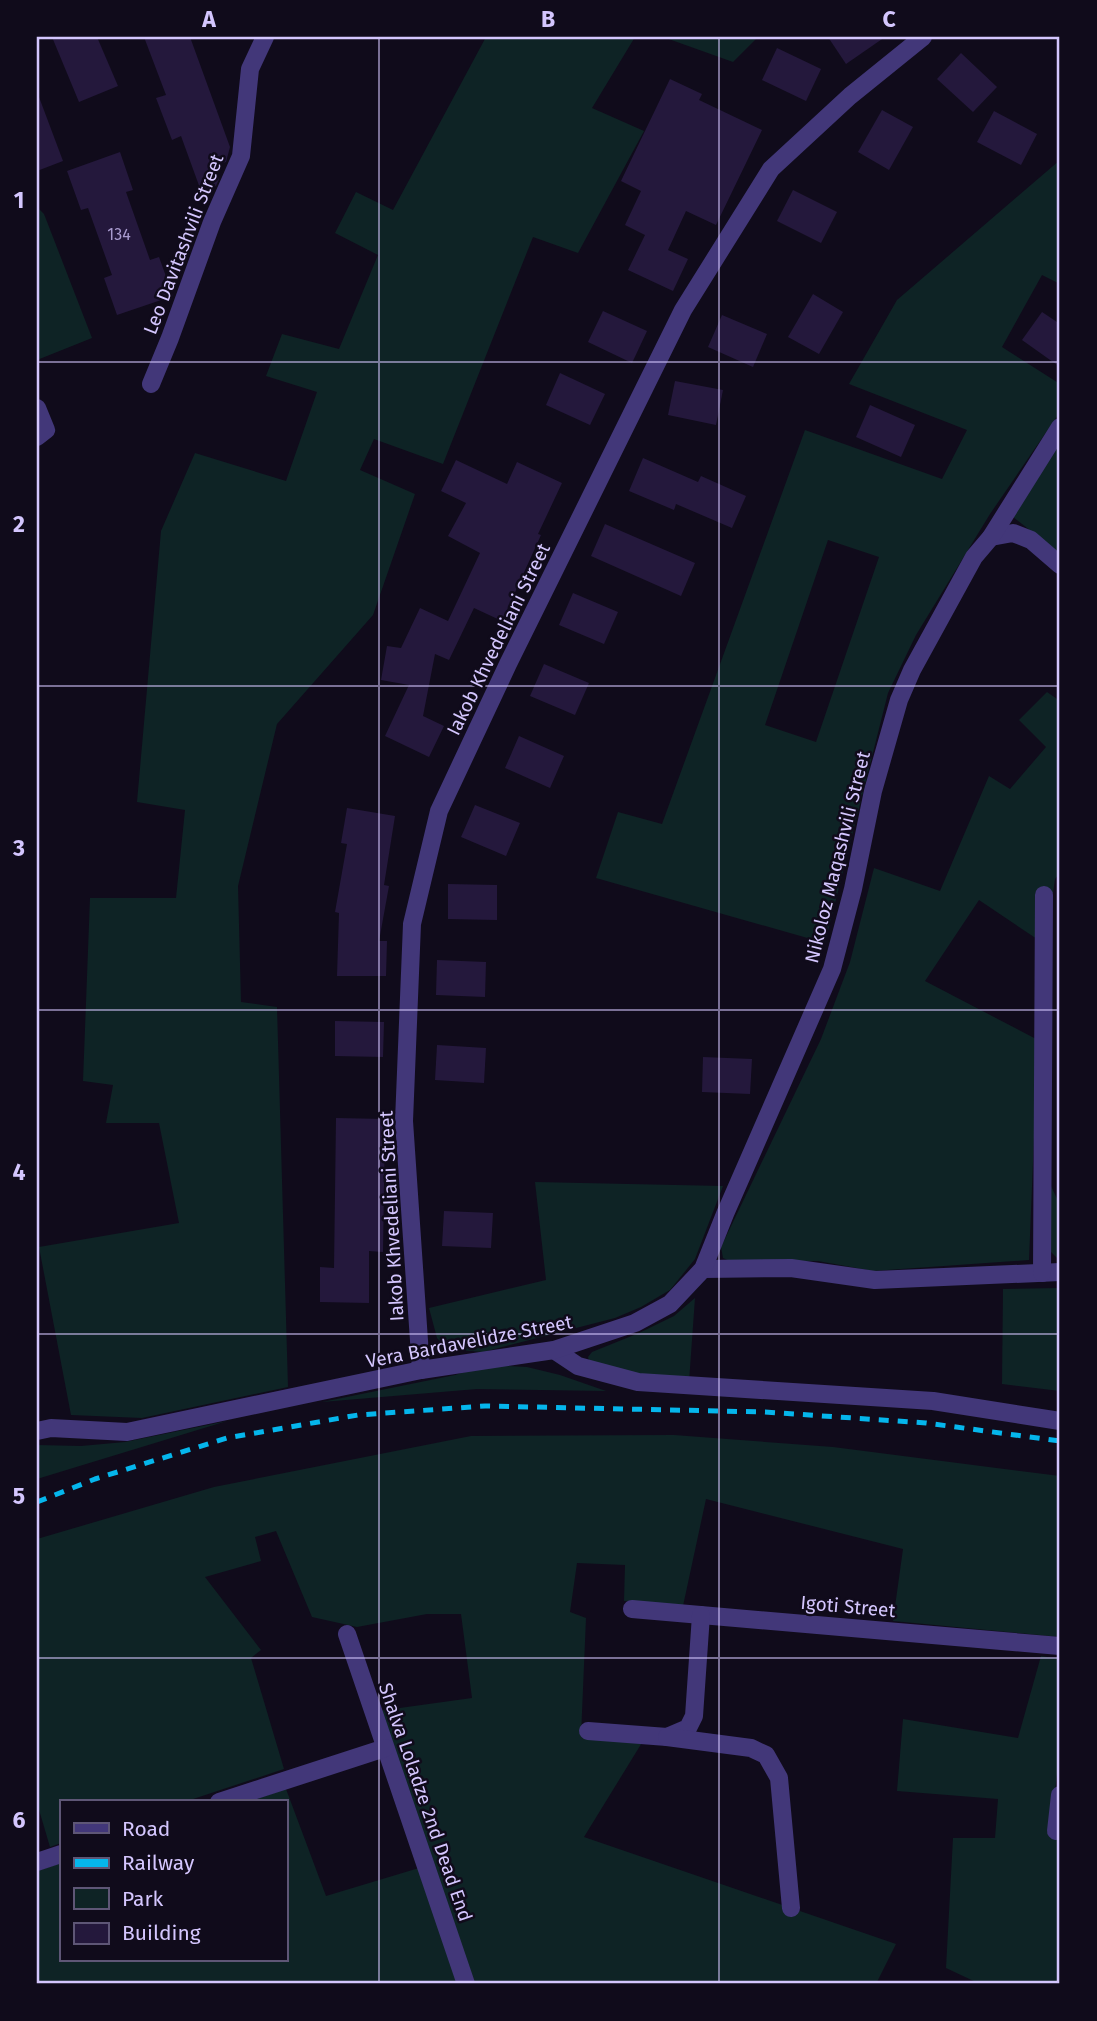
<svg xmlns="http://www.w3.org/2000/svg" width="1097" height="2021" font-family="'Fira Sans',sans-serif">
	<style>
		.green { fill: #0e2325; fill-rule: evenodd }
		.building { fill: #24183c }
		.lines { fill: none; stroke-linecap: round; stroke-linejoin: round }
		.street { stroke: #423779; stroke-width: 18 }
		.rail { stroke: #05b6ec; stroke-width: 5; stroke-dasharray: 10 9; stroke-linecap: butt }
		.grid { fill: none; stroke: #d4c6fe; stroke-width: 2; stroke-opacity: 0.55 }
		.labels { text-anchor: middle; stroke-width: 5; stroke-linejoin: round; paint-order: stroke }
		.number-label { font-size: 16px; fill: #a89ace }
		.street-label { font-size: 19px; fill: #d4c6fe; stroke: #100b1b }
		.neatline { fill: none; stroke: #d4c6fe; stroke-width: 2.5 }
		.grid-label { font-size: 23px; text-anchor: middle; font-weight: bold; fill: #d4c6fe }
	</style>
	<rect width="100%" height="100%" fill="#100b1b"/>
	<!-- green -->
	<g class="green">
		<path d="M486,37h149l-43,71 52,23 -66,122 -45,-16 -90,227 -69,-25 -14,31 55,24 -42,121 -96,109 -39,162 3,116 36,5 11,380 -146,31 -71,-3 -32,-168 140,-24 -20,-100h-53l7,-38 -30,-4 7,-183h86l9,-88 -48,-8 24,-271 34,-78 91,28 31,-89 -51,-16 16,-42 57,15 39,-94 -43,-22 21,-41 37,18z"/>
		<path d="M663,37h95l-25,25z"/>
		<path d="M1060,160v124l-18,-9 -40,72 58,37v28l-70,102 -74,121 -28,58 -63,250 -229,-65 22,-66 44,12 143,-394 137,49 25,-49 -118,-46 48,-84zM828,540l51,17 -63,185 -51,-17z"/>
		<path d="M37,207l7,7 48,124 -55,22z"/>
		<path d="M1060,440v114l-47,-37z"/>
		<path d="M1047,692l13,9v172l-5,6 -2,14 -15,2 -1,44 -58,-39 -54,81 113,59 -9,220 -156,11 -55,-10 -86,1 -9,-4 -2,-11 100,-208 29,-77 24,-94 66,23 49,-115 21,13 36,-42 -27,-27z"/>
		<path d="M535,1182l188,4 -28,73 -25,31 -29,17 -26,11 -132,34 -36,-3 -10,-11 -8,-30 117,-28z"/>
		<path d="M1050,1184l10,21v56l-11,-11z"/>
		<path d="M1060,1288v103l-58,-7 1,-95z"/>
		<path d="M695,1298l-6,84 -51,-3 -48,-15 -2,-7 4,-5 47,-19 35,-17z"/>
		<path d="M488,1365l39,2 33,8 46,16 -129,-2 -155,13 133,-27z"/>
		<path d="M227,1421l-190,58v-34l44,1 44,-4z"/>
		<path d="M674,1435l159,12 227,29v161l-167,-16 10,-72 -197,-50 -23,107 -59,-5 1,-36 -48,-2 -7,49 16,6 -5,118 62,5 -59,96 312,107 -20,40h-405l-93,-273 94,-13 -11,-84h-34l-70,13 -45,-10 -36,-86 -21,6 6,24 -56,16 56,73 -10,8 33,111 -100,33h-123v41l-11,4 -13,-44v-264l177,-52 257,-51z"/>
		<path d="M1041,1656l19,3v88l-10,89 10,1v147h-80l-34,-16 7,-130h42l3,-39 -101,-8 6,-72 115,19z"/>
		<path d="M286,1789l40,107 93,-28 40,116h-422v-113l24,-8v97h224v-158h-38z"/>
	</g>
	<!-- building -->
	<g class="building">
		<path d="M52,37h45l21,49 -39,16z"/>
		<path d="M144,37h46l40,110 -4,15 -12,4 5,13 -3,7 -15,5 -20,-55 -9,4 -16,-42 10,-3z"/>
		<path d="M828,37h57l-39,27z"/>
		<path d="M777,48l44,21 -15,32 -44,-21z"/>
		<path d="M961,53l36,34 -24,25 -36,-33z"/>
		<path d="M670,79l32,15 -3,6 63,30 -46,95 -30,-14 -18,39 20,9 -15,32 -45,-21 17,-35 -20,-10 16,-34 -20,-10z"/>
		<path d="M37,97h2l24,64 -26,10z"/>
		<path d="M882,110l31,17 -24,43 -31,-18z"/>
		<path d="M994,111l43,23 -16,31 -44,-23z"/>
		<path d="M120,152l13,38 -7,2 24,68 9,-3 14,39 -56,19 -13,-37 8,-3 -24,-67 -7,2 -14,-39z"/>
		<path d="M793,190l44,22 -16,31 -44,-22z"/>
		<path d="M813,294l30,18 -24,42 -31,-17z"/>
		<path d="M603,311l44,20 -15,32 -44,-21z"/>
		<path d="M1042,312l18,12v43l-38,-27z"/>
		<path d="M722,315l45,19 -14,33 -45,-20z"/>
		<path d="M560,373l45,21 -15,31 -44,-20z"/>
		<path d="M675,381l48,9 -7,35 -48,-10z"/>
		<path d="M870,405l45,20 -14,32 -45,-20z"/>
		<path d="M643,458l55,24 3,-6 45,20 -14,32 -56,-24 -2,6 -45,-19z"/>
		<path d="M456,460l51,24 10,-22 45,21 -24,51 3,1 -39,86 -28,-13 -25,52 -14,-6 -12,62 21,10 -15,31 -44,-21 24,-51 -28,-5 6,-34 14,2 19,-40 28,13 32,-68 -32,-17 18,-33 -25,-12z"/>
		<path d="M605,524l90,39 -14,33 -90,-40z"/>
		<path d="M573,593l45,19 -14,32 -45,-19z"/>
		<path d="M544,664l45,19 -14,32 -45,-19z"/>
		<path d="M519,736l45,20 -14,32 -45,-20z"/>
		<path d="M475,805l45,18 -14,33 -45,-19z"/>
		<path d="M347,808l48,8 -11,69 5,1 -10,55h8l-1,35h-49l2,-63 -4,-1 12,-68 -6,-1z"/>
		<path d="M448,884l49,1v35l-49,-1z"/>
		<path d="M437,960l49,2 -1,35 -49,-2z"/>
		<path d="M335,1021l49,1 -1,35 -48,-1z"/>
		<path d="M437,1045l49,3 -2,35 -49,-3z"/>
		<path d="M703,1057l49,2 -2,35 -48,-2z"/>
		<path d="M336,1118l49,1 -2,133 -14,-1v52l-49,-1v-35l14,1z"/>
		<path d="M444,1211l49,2 -2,35 -49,-2z"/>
	</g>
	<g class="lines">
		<!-- street -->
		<g class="street">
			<path d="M151,384l19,-46 42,-116 29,-66 9,-87 15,-32"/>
			<path d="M37,408l9,22 -9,7"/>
			<path d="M991,537l22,-4 18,7 29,25"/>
			<path d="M703,1269l88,-1 84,12 185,-8"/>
			<path d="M1042,1273l2,-378"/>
			<path d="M554,1350l24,16 60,16 295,19 127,20"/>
			<path d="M421,1370l-17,-249 8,-197 27,-113 69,-147 175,-354 88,-141 79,-73 73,-59"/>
			<path d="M37,1431l14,-3 76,4 294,-62 133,-20 81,-27 35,-19 33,-35 22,-55 107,-245 21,-80 20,-98 26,-91 13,-30 62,-113 17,-20 69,-110"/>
			<path d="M632,1609l428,37"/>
			<path d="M347,1634l119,350"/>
			<path d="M588,1731l79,6 21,-9 6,-12 7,-101"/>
			<path d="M667,1737l84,11 15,7 13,23 12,130"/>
			<path d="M219,1802l166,-54"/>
			<path d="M1056,1831l4,-36"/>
			<path d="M37,1862l24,-8"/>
		</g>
		<!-- rail -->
		<path class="rail" d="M37,1502l58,-23 132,-41 131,-23 127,-9 280,6 161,11 134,18"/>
	</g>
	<!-- grid -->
	<path class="grid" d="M379,37v1947M719,37v1947M37,362h1023M37,686h1023M37,1010h1023M37,1334h1023M37,1658h1023"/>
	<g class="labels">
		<!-- number labels -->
		<g class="number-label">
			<text x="119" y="240">134</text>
		</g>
		<!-- street labels -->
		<g class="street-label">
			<text transform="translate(183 244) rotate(-69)" y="7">Leo Davitashvili Street</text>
			<text transform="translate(498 639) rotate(-64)" y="7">Iakob Khvedeliani Street</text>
			<text transform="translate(837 857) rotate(-76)" y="7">Nikoloz Maqashvili Street</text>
			<text transform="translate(391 1216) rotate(-93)" y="7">Iakob Khvedeliani Street</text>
			<text transform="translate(469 1341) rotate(-11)" y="7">Vera Bardavelidze Street</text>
			<text transform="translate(848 1606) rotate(5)" y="7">Igoti Street</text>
			<text transform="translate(426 1802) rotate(71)" y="7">Shalva Loladze 2nd Dead End</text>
		</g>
	</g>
	<!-- border -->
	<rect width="1097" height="2021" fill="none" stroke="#100b1b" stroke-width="77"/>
	<!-- legend -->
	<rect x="60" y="1800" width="228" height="161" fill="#100b1b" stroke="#5e5676" stroke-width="2"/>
	<rect x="74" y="1823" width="35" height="10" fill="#423779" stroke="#5e5676" stroke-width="2"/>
	<text x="122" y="1836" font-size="21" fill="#d4c6fe">Road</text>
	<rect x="74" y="1858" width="35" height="10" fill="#05b6ec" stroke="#5e5676" stroke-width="2"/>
	<text x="122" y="1870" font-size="21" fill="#d4c6fe">Railway</text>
	<rect x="74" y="1888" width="35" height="21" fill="#0e2325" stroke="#5e5676" stroke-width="2"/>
	<text x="122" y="1906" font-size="21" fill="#d4c6fe">Park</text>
	<rect x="74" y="1923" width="35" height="21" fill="#24183c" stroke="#5e5676" stroke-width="2"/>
	<text x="122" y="1940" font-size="21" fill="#d4c6fe">Building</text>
	<rect x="38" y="38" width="1020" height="1944" class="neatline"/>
	<g class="grid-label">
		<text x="209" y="27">A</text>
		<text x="548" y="27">B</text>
		<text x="889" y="27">C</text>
		<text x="19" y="208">1</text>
		<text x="19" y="532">2</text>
		<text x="19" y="856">3</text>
		<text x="19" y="1180">4</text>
		<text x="19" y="1504">5</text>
		<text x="19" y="1828">6</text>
	</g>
</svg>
